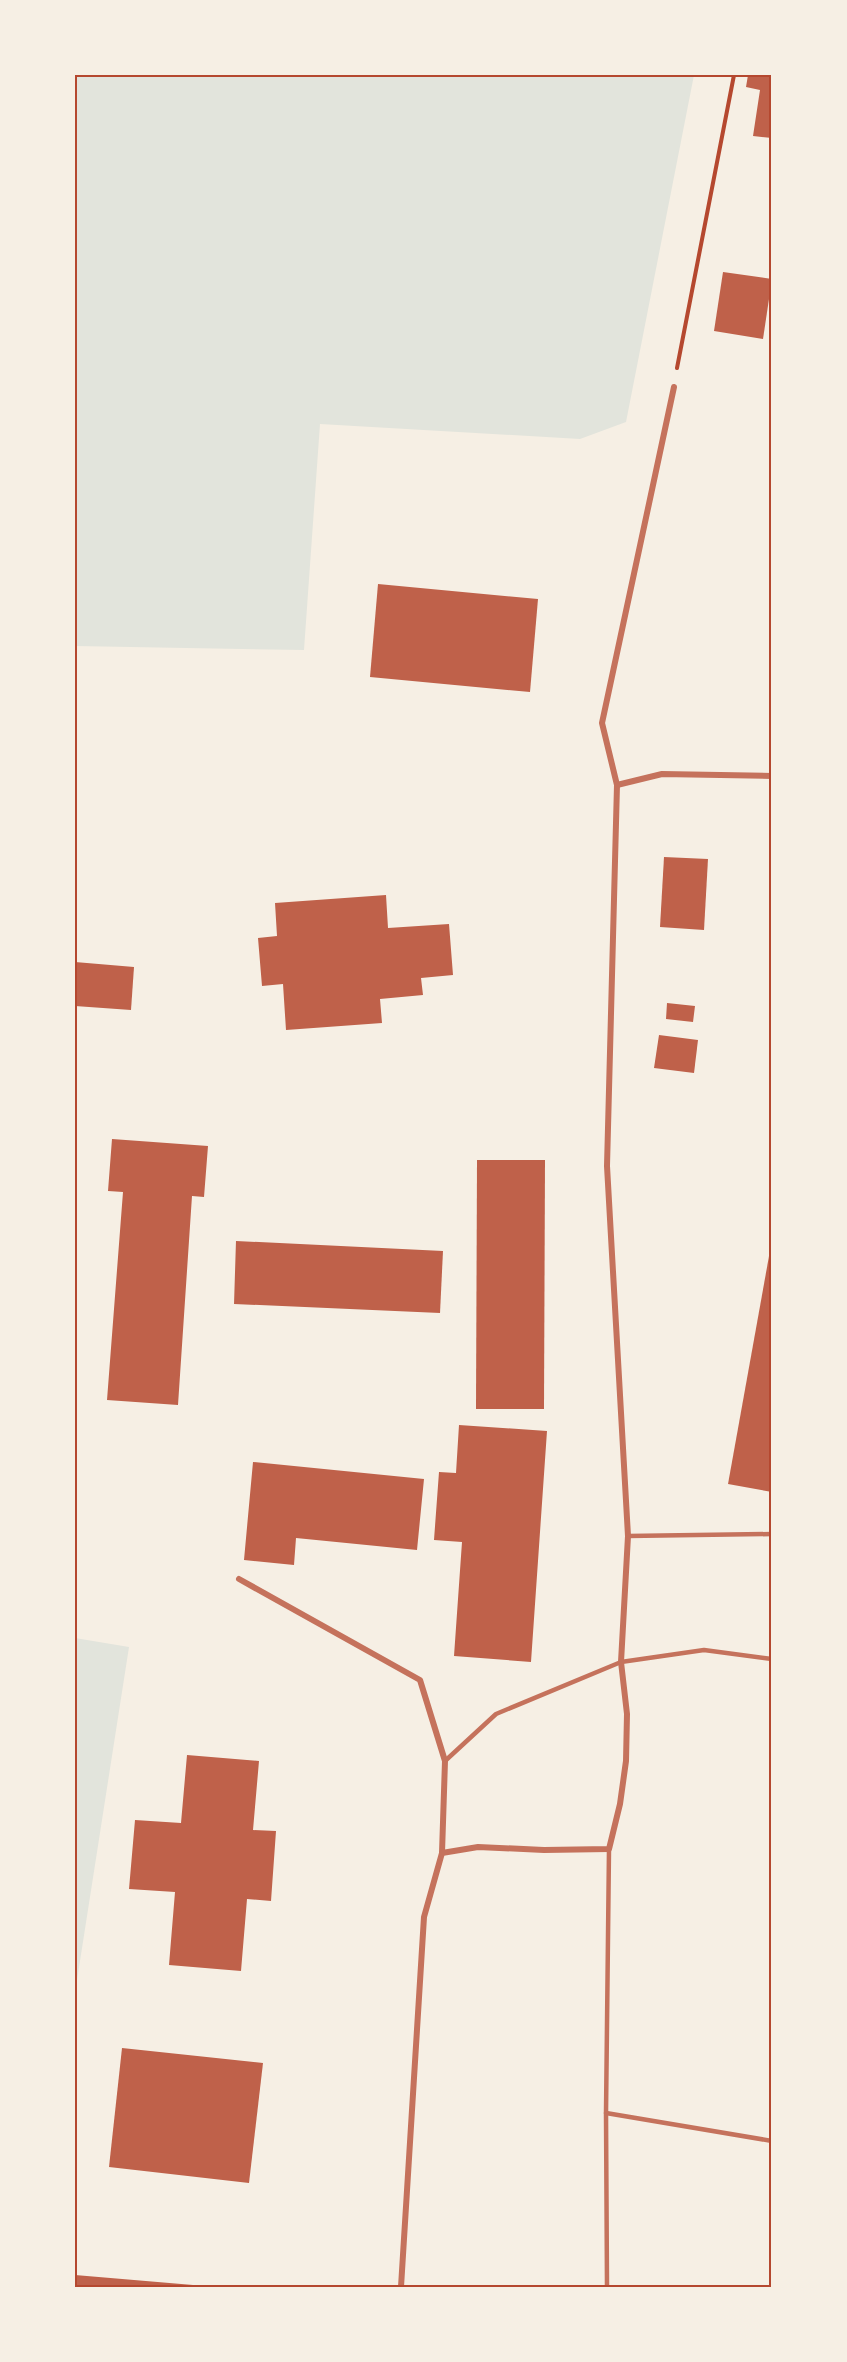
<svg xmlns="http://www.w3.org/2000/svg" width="847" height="2362" font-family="Karla,sans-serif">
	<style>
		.green { fill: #e2e4dc }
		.building { fill: #bf614a }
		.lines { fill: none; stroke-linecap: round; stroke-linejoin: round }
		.path { stroke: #b5482f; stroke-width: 4 }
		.service { stroke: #c5725c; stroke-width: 4.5 }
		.minor { stroke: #c5725c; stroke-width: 6 }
		.neatline { fill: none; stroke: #b5482f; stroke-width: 2 }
	</style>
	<rect width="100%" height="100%" fill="#f6efe4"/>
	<!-- green -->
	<g class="green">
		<path d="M75,75h619l-68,347 -46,17 -260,-15 -16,226 -229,-4z"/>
		<path d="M75,1638l54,9 -54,346z"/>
	</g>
	<!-- building -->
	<g class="building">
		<path d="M748,75h24v63l-19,-2 7,-46 -14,-3z"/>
		<path d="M723,272l49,7 -9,60 -49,-8z"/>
		<path d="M378,584l160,15 -8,93 -160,-15z"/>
		<path d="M664,857l44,2 -4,71 -44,-3z"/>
		<path d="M386,895l2,33 61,-4 4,51 -32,3 2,17 -43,4 2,24 -96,7 -3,-46 -21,2 -4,-48 19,-2 -2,-33z"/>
		<path d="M75,962l59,5 -3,43 -56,-4z"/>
		<path d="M667,1003l28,3 -2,16 -27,-3z"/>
		<path d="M659,1035l39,5 -4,33 -40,-5z"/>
		<path d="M112,1139l96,7 -4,51 -12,-1 -14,209 -71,-5 16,-208 -15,-1z"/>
		<path d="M477,1160h68l-1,249h-68z"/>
		<path d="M236,1241l207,10 -3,62 -206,-9z"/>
		<path d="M771,1245h1v247l-44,-8z"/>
		<path d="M459,1425l88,6 -16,231 -77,-6 8,-114 -28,-2 5,-68 17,1z"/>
		<path d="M253,1462l171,17 -7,71 -121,-12 -2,27 -50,-5z"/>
		<path d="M187,1755l72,6 -6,69 23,1 -5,70 -24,-2 -6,72 -72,-6 6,-73 -46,-3 6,-69 46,3z"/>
		<path d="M122,2048l141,15 -14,120 -140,-16z"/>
		<path d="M75,2275l118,10v2h-118z"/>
	</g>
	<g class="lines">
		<!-- path -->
		<path class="path" d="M677,368l57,-293"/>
		<!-- service -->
		<g class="service">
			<path d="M628,1536l144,-2"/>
			<path d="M445,1761l51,-47 125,-52 83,-12 68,9"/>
			<path d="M606,2113l166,28"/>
			<path d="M607,2287l-1,-174 3,-264"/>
		</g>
		<!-- minor -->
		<g class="minor">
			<path d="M617,785l45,-11 110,2"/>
			<path d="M239,1579l181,101 25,81 -3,92"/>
			<path d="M401,2287l23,-370 18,-64 36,-6 66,3 65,-1 11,-45 6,-43 1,-47 -6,-52 7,-126 -21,-370 10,-381 -15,-62 72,-336"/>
		</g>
	</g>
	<!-- border -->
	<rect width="847" height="2362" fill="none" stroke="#f6efe4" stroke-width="153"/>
	<rect x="76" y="76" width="694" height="2210" class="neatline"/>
</svg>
